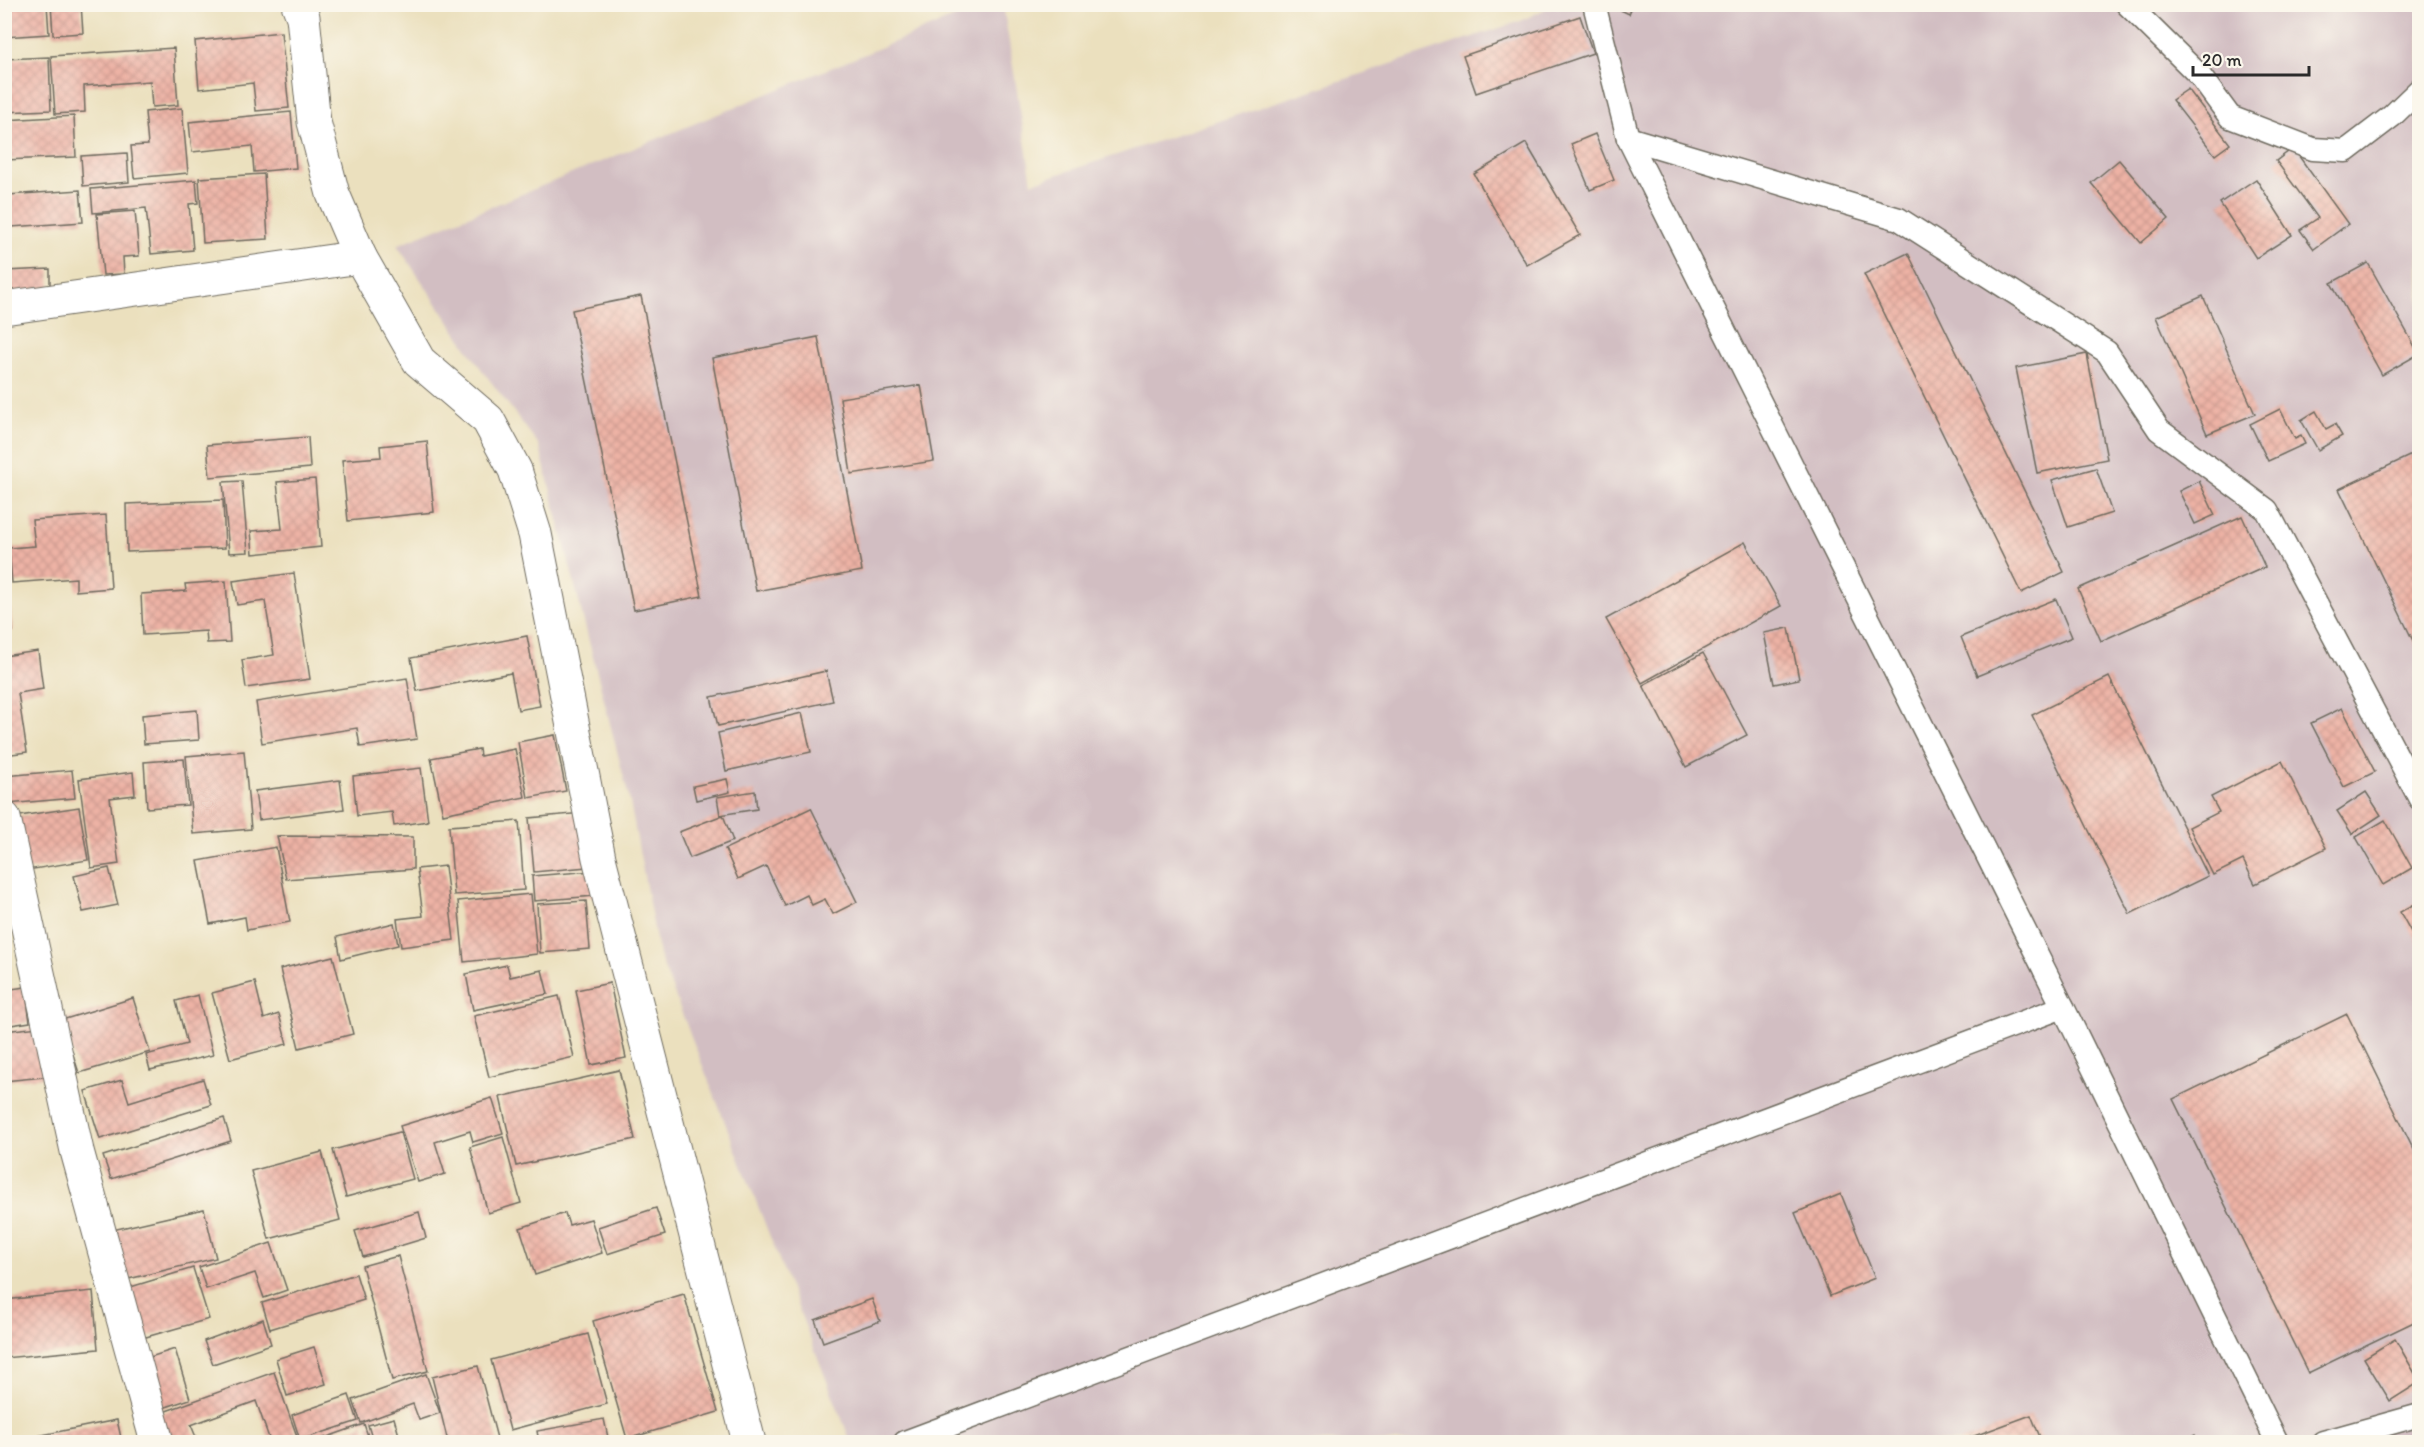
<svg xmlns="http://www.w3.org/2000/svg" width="2424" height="1447" font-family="Itim,sans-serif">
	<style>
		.industrial { fill: #d2bec2 }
		.building { fill: url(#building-cross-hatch) }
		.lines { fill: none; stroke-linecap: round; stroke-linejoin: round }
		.lane-casing { stroke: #6e6a5e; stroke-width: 25 }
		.street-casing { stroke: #6e6a5e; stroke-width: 35 }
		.lane { stroke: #fff; stroke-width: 22 }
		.street { stroke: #fff; stroke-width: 33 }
	</style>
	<defs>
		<pattern id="building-cross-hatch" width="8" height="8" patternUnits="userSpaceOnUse" patternTransform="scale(1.5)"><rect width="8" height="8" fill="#edb2a5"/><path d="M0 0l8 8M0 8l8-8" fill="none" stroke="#cb998e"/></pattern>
	</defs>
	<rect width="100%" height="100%" fill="#fbf7ec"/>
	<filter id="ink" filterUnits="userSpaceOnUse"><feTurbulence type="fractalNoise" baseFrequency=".0167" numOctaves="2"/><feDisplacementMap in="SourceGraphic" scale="12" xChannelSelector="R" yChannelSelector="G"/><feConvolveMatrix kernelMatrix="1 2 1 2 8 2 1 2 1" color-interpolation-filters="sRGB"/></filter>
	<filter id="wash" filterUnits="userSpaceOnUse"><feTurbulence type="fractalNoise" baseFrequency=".008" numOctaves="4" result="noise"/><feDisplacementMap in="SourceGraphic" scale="24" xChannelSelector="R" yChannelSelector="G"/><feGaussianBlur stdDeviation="1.35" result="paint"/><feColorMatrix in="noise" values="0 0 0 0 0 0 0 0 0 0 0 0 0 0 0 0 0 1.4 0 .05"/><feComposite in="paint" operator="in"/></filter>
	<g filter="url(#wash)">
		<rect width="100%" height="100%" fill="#ebe0be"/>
		<!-- industrial -->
		<path class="industrial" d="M985,5h18l29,178 489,-162 32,-16h866v1437h-1568l-192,-487 -29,-153 -91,-357 -57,-75 -85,-125z"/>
		<g id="blocks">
			<!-- building -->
			<g class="building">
				<path d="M4,4h43l2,30 -45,3z"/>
				<path d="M51,4h30l2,29 -30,2z"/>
				<path d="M1608,4h25l-4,10z"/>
				<path d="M1580,16l13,37 -117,40 -13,-37z"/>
				<path d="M281,32l8,76 -33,3 -3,-28 -54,6 -4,-48z"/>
				<path d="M174,48l4,57 -26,2 -2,-26 -66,5 1,26 -30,2 -4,-58z"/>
				<path d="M49,57l2,53 -47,2v-53z"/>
				<path d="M2188,89l42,55 -15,11 -43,-55z"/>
				<path d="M182,108l6,65 -54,5 -3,-32 17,-1 -3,-33z"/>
				<path d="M291,112l5,56 -42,4 -2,-26 -60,6 -3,-30z"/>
				<path d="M74,116l2,41 -72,3v-40z"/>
				<path d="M1595,134l19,46 -24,10 -19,-46z"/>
				<path d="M1526,143l54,92 -53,30 -53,-91z"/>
				<path d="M2293,148l55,76 -34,25 -14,-19 18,-12 -42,-57z"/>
				<path d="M127,153l2,29 -46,4 -2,-30z"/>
				<path d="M2119,160l50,59 -28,24 -50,-60z"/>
				<path d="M264,174l4,65 -65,4 -4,-65z"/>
				<path d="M2256,179l36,56 -36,23 -36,-55z"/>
				<path d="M196,180l2,23 -9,1 4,46 -42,4 -5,-46 -53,5 -2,-24z"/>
				<path d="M80,190l3,32 -72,5 -3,-32z"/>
				<path d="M135,211l4,45 -16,1 1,17 -21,1 -6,-61z"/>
				<path d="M1908,253l156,319 -43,21 -157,-319z"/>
				<path d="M2368,263l51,91 -37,21 -51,-92z"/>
				<path d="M50,269v22l-45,1 -1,-21z"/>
				<path d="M641,296l61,300 -68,14 -62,-300z"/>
				<path d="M2203,296l52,118 -48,20 -51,-117z"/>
				<path d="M818,337l44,234 -106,20 -44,-233z"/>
				<path d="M2087,354l20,105 -70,14 -21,-105z"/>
				<path d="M921,385l13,76 -83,13 -11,-76z"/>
				<path d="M2280,409l15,30 6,-3 4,8 -37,17 -18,-37z"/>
				<path d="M2316,411l10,18 9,-5 7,12 -24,14 -17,-30z"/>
				<path d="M308,437l2,31 -100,9 -3,-32z"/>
				<path d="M427,441l7,71 -86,9 -6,-61 39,-3 -1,-11z"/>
				<path d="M2420,451v204l-81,-166z"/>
				<path d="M2096,468l16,45 -44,14 -16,-47z"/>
				<path d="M315,479l6,68 -68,7 -2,-23 31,-2 -5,-47z"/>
				<path d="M242,481l6,71 -19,1 -6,-71z"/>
				<path d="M2199,481l16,34 -20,9 -16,-33z"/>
				<path d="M223,500l2,48 -98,4 -1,-48z"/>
				<path d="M106,515l5,73 -35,3v-13l-64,5 -3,-35 26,-2 -3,-26z"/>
				<path d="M2242,516l23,51 -164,74 -23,-52z"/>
				<path d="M1745,542l36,64 -139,77 -36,-64z"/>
				<path d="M4,564l9,67 -9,1z"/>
				<path d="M294,573l16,106 -64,9 -4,-28 32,-5 -9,-54 -28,4 -4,-24z"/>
				<path d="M226,581l4,61 -23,1 -1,-12 -63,4 -2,-41 45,-3 -1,-7z"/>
				<path d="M2056,599l16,38 -95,39 -16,-39z"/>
				<path d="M1789,628l10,51 -25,5 -10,-51z"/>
				<path d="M527,636l13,70 -22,4 -7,-37 -94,18 -6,-33z"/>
				<path d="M38,651l5,38 -25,4 9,59 -23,3v-99z"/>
				<path d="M1703,653l44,82 -61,32 -43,-82z"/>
				<path d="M826,671l7,30 -115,25 -7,-29z"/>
				<path d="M2109,677l99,199 -78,38 -98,-199z"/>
				<path d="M407,678l10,61 -57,8 -3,-19 -95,15 -6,-41z"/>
				<path d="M2342,708l33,64 -31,15 -33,-64z"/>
				<path d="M197,710l2,30 -55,4 -2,-29z"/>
				<path d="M802,713l9,39 -85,19 -8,-38z"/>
				<path d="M555,735l11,56 -38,7 -10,-56z"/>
				<path d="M479,749l1,7 35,-7 10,48 -82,17 -12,-56z"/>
				<path d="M244,751l7,78 -58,5 -7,-78z"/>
				<path d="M184,759l4,46 -41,3 -3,-46z"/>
				<path d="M2282,761l44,87 -71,36 -12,-24 -30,15 -24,-48 30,-15 -8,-15z"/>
				<path d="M421,768l7,53 -34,5 -2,-14 -35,4 -4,-40z"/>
				<path d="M72,770l3,28 -68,6 -3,-28z"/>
				<path d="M133,772l2,23 -25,3 9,66 -28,4 -12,-89z"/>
				<path d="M727,779l3,13 -34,8 -3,-14z"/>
				<path d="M340,780l4,29 -85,11 -4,-29z"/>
				<path d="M755,791l2,18 -37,6 -3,-18z"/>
				<path d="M2366,792l15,23 -29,19 -15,-23z"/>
				<path d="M79,807l9,53 -66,11 -9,-54z"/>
				<path d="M811,808l46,94 -24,12 -8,-15 -13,6 -5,-10 -22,11 -19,-40 -28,13 -13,-30z"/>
				<path d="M583,813l4,54 -53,5 -5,-54z"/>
				<path d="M723,815l10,26 -43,17 -11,-26z"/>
				<path d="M2385,820l27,48 -29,17 -27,-48z"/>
				<path d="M519,821l5,69 -70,5 -5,-69z"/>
				<path d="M277,836l136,1v32l-127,10z"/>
				<path d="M276,847l14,75 -43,8 -2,-13 -35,7 -12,-63z"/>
				<path d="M445,866l9,74 -53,7 -4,-28 26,-3 -6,-47z"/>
				<path d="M109,868l9,37 -35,7 -9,-36z"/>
				<path d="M593,871l2,25 -61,5 -2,-25z"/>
				<path d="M531,894l6,60 -73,8 -6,-61z"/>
				<path d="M586,901l4,48 -50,4 -3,-49z"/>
				<path d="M2420,901v47l-20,-36z"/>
				<path d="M394,923l4,22 -57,14 -4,-22z"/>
				<path d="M333,956l20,78 -54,14 -19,-79z"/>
				<path d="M507,965l3,12 32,-7 6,24 -75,16 -7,-36z"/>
				<path d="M255,982l9,37 15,-5 8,30 -57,15 -18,-66z"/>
				<path d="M610,983l16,75 -35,7 -15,-75z"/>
				<path d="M25,987l5,35 -26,4 1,-36z"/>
				<path d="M198,995l15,60 -63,15 -4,-15 41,-11 -11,-43z"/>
				<path d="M559,996l15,61 -85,20 -15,-61z"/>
				<path d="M133,998l17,54 -71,21 -17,-53z"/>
				<path d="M2347,1014l73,148v157l-112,54 -135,-274z"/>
				<path d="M39,1027l5,50 -40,4v-50z"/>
				<path d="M619,1070l16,69 -119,27 -16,-69z"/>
				<path d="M203,1079l8,26 -111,34 -15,-48 37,-11 7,22z"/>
				<path d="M492,1098l11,35 -30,9 -3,-11 -35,11 10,32 -27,8 -18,-56z"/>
				<path d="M224,1118l7,23 -120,38 -8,-23z"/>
				<path d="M400,1132l13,47 -67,18 -13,-47z"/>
				<path d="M503,1137l18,66 -33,10 -18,-66z"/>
				<path d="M322,1152l18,68 -71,19 -18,-68z"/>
				<path d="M1841,1194l34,84 -45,18 -35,-83z"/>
				<path d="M656,1208l9,27 -58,19 -9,-27z"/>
				<path d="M204,1209l12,49 -96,23 -12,-50z"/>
				<path d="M419,1212l7,26 -63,19 -8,-26z"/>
				<path d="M565,1213l4,12 22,-6 11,34 -67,22 -15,-47z"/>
				<path d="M271,1243l16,47 -23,8 -9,-25 -49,16 -7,-22z"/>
				<path d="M398,1256l30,115 -36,9 -30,-114z"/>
				<path d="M193,1268l16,51 -70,20 -15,-50z"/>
				<path d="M356,1274l8,26 -94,29 -8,-26z"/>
				<path d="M93,1291l5,58 -94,9v-58z"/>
				<path d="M684,1294l34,118 -91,27 -34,-118z"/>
				<path d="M872,1299l8,22 -57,21 -8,-22z"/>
				<path d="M263,1319l8,25 -58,20 -9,-23z"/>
				<path d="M588,1334l19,70 -97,26 -19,-70z"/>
				<path d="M2395,1339l25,43 -30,19 -26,-43z"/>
				<path d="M314,1347l12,37 -39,12 -11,-37z"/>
				<path d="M175,1349l15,50 -30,10 -16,-50z"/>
				<path d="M478,1366l20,76h-50l-16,-65z"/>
				<path d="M274,1372l25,70h-41l11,-4 -13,-37 -65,24 7,17h-33l-10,-27z"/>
				<path d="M426,1374l14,39 -21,7 -6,-16 -52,19 -8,-23z"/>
				<path d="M349,1395l9,26 -58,19 -8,-25z"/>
				<path d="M2031,1415l11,27h-84z"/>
				<path d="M394,1418l7,24h-28l-5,-17z"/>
				<path d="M604,1419l5,23h-70l-2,-11z"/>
				<path d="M117,1420l5,22h-110v-1z"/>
				<path d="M364,1424l6,18h-57z"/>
				<path d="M2195,1435l4,7h-17z"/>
			</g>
		</g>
	</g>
	<g filter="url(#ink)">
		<use href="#blocks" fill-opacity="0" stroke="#6e6a5e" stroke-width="1.5"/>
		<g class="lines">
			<!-- lane casing -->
			<g class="lane-casing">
				<g id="lane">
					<path d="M1594,4l34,134 435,869 214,435"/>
					<path d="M2127,4l73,72 30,41 83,32 33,2 46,-35 28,-27"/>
					<path d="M1628,138l271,81 208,133 52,78 108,80 153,289"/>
					<path d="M905,1442l1158,-435"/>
					<path d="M2323,1442l97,-27"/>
				</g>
			</g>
			<!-- street casing -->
			<g class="street-casing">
				<g id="street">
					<path d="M298,4l5,13 11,105 19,72 27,63 59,104 69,59 27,50 20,64 64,324 150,584"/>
					<path d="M4,308l356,-51"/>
					<path d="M4,818l73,333 80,291"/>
				</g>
			</g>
			<!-- lane -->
			<use href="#lane" class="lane"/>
			<!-- street -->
			<use href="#street" class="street"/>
		</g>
	</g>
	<!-- margin -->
	<rect width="2424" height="1447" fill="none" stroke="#fbf7ec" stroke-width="24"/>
	<!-- scale -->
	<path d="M2193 66v9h116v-9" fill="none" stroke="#2b2b2b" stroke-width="3"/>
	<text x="2202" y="66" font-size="18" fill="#2b2b2b" stroke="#fbf7ec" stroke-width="4.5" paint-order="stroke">20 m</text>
</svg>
